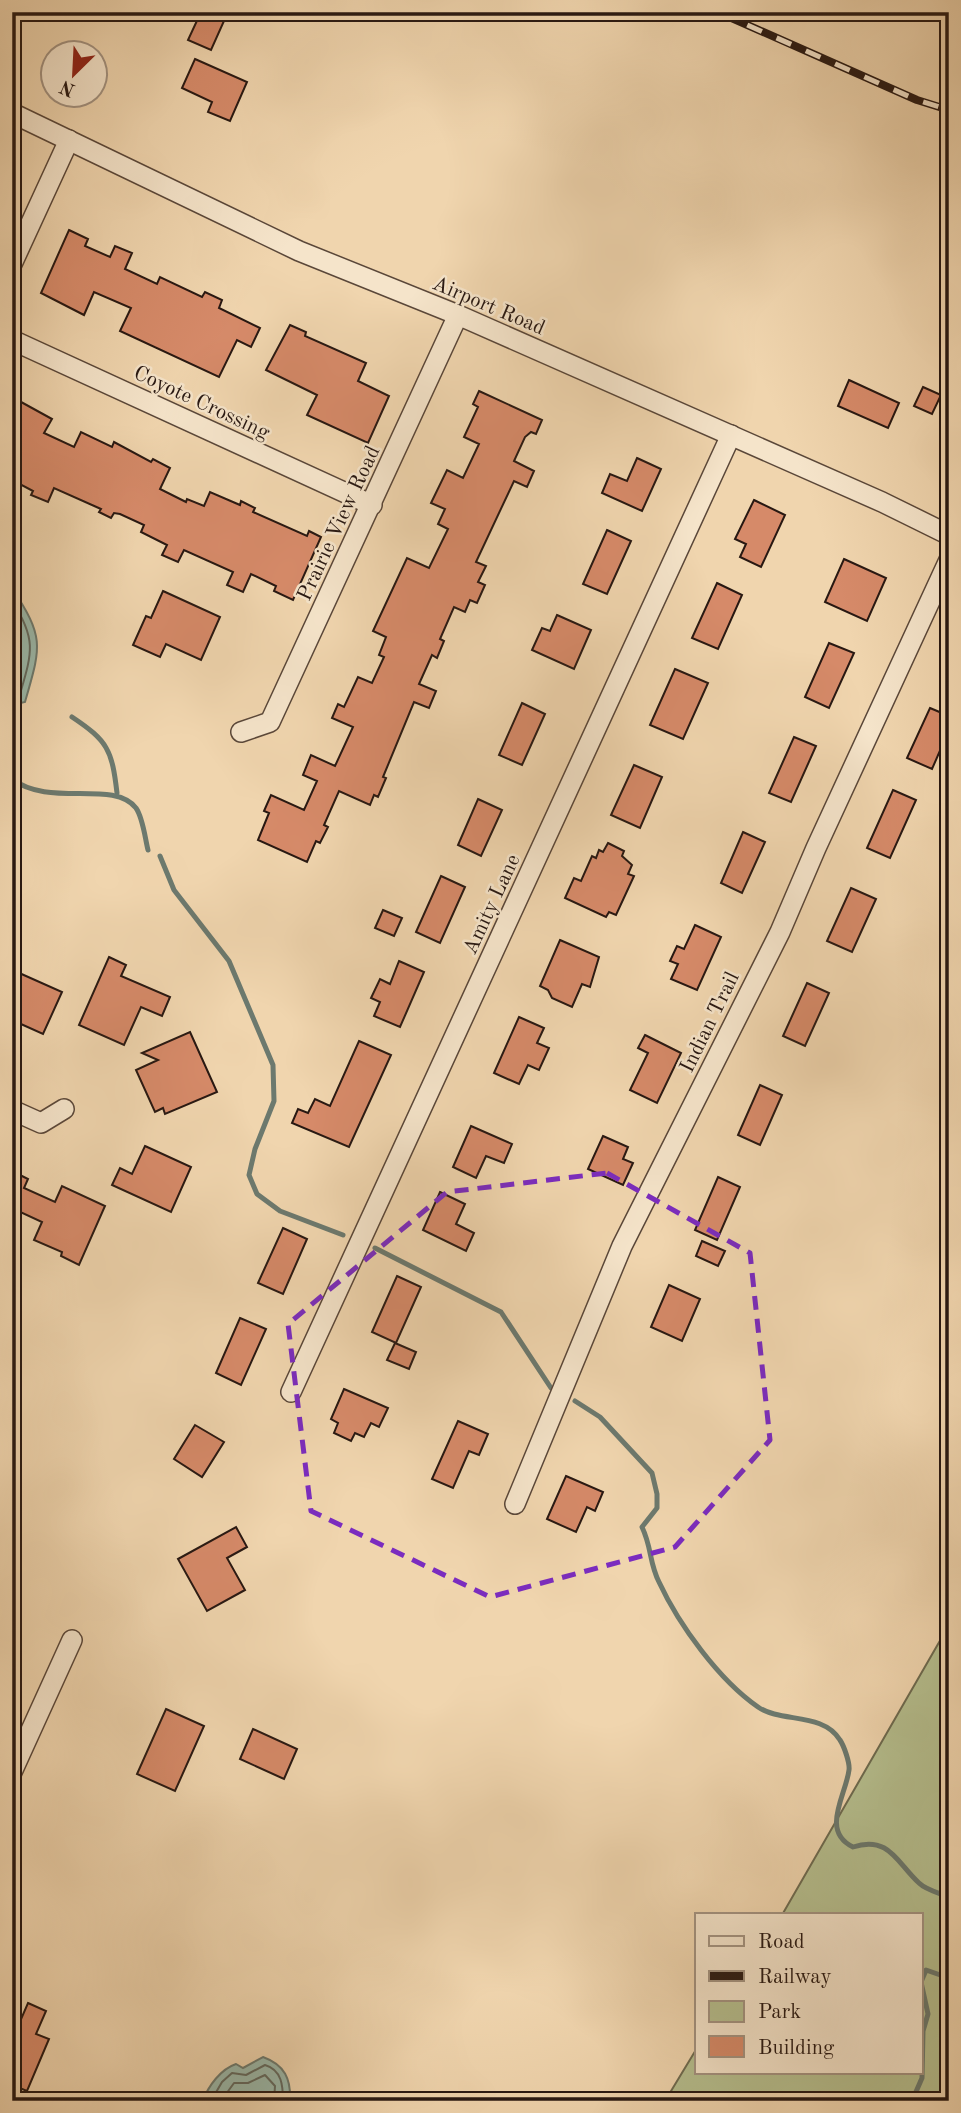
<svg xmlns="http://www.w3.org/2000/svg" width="961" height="2113" font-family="'Old Standard TT',serif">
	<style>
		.green { fill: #b5be8e; stroke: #6e6b50; stroke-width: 2 }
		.water { fill: #9ab9ab; stroke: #6c796e; stroke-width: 2 }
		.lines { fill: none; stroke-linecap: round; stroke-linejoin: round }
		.shore { stroke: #61685e; stroke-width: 2 }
		.stream { stroke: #6c796e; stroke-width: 5 }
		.building { fill: #d68a69; stroke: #281812; stroke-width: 2 }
		.minor-casing { stroke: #5a4739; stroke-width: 22 }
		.minor { stroke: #f5e4ca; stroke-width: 19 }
		.rail-casing { stroke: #281812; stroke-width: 8 }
		.rail { stroke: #f5e4ca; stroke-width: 5; stroke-dasharray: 16; stroke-linecap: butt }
		.marked { fill: none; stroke: #7b2cbf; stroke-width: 5; stroke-dasharray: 14 9; stroke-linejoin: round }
		.labels { text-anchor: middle; stroke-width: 5; stroke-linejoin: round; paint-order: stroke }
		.street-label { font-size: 21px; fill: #281812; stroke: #f5e4ca }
	</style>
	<rect width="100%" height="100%" fill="#f0d5ae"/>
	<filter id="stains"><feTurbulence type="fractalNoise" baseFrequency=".00286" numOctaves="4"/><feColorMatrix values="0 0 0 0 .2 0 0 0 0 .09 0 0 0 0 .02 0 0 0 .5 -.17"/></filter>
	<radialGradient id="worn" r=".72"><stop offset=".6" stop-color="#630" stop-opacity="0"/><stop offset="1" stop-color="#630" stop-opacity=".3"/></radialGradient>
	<!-- green -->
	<path class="green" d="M949,1625v476h-284l32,-53v25h224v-158h-139z"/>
	<!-- water -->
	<g class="water">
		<path d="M12,588c33,50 29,58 13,114l-13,3z"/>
		<path d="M263,2057c22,8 28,22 27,44h-87c5,-15 18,-32 33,-37l7,4z"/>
	</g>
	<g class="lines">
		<!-- shore -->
		<g class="shore">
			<path d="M12,601c25,38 20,52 8,93l-8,4"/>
			<path d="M12,617c15,23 8,47 0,71"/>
			<path d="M211,2101l11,-19 10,-9 14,2 19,-10c17,5 18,21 18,36"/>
			<path d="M221,2101l13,-18h14l17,-8 10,11 -1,15"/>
		</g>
		<!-- stream -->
		<g class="stream">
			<path d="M72,717c36,24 40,33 45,76"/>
			<path d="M12,779c38,29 101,0 124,29 7,10 9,30 12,42"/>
			<path d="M160,856l14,34 55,71 44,104 1,36 -19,48 -6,26 8,19 23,17 63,24"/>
			<path d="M375,1248l126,64 50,76"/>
			<path d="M575,1401l25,16 52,56 5,21v14l-15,19c10,21 7,35 17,55 20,43 60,98 99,125 23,16 65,5 82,33 4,6 10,23 9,30 -3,25 -29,61 4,77 36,-12 44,16 66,36 7,7 20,10 30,14"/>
			<path d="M912,2101l10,-23 1,-47 5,-17 -7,-32 5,-12 23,8"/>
		</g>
	</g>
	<!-- building -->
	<g class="building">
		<path d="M201,12h27l-17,38 -23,-10z"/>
		<path d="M195,59l52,23 -17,39 -22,-9 4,-10 -30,-14z"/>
		<path d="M69,230l19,9 -3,7 25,11 5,-11 17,7 -7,16 32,15 3,-7 42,20 3,-5 17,8 -3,8 41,20 -9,19 -14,-7 -18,37 -99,-46 11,-23 -37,-16 -10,23 -43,-22z"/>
		<path d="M290,325l16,7 -1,4 61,27 -8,18 31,15 -21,47 -61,-28 10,-20 -51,-25z"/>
		<path d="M849,380l50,23 -11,25 -50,-22z"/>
		<path d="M923,387l18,8 -9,19 -18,-8z"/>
		<path d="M479,391l63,29 -6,14 -5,-2 -6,5 -11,24 20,10 -7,16 -13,-6 -38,81 10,4 -8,16 7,3 -8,18 -7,-3 -5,12 -11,-5 -14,32 4,2 -7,17 -5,-3 -13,29 17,7 -7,17 -15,-6 -31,75 3,1 -8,19 -4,-2 -4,10 -31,-14 -15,34 4,2 -8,16 -4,-2 -9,21 -49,-22 11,-27 -5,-2 7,-16 33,15 13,-29 -14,-6 8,-20 24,11 18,-39 -21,-9 6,-14 6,3 14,-30 14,6 12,-26 -5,-2 7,-18 -13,-6 34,-73 22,10 19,-39 -10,-5 7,-15 -14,-6 16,-33 16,8 16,-34 -15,-7 14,-30 -5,-3z"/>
		<path d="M12,397l40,22 -8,14 30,14 7,-15 31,15 2,-5 37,20 2,-3 17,9 -10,21 26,13 1,-3 17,7 6,-14 30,13 1,-4 14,7 -2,4 54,24 2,-5 12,6 -28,63 -19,-9 2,-5 -25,-12 -8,18 -16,-7 6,-13 -49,-22 -6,12 -16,-7 5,-10 -26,-13 3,-7 -24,-11 -6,-1 -3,5 -12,-6 2,-3 -47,-21 -6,14 -17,-7 2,-4 -21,-11z"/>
		<path d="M637,458l24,11 -19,42 -40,-18 8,-19 17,7z"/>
		<path d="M754,500l31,15 -24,52 -21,-10 6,-13 -11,-5z"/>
		<path d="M607,530l24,11 -24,53 -24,-10z"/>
		<path d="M844,559l42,19 -19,43 -42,-19z"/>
		<path d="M717,583l25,12 -24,54 -26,-11z"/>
		<path d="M163,591l57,26 -19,43 -35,-16 -6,13 -27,-12 13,-29 5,2z"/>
		<path d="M557,615l34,15 -17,39 -42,-19 10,-22 8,3z"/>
		<path d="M829,643l25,10 -25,55 -24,-11z"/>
		<path d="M675,669l33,14 -25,56 -33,-14z"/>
		<path d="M522,703l23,11 -23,51 -23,-10z"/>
		<path d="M930,708l19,8v14l-17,39 -25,-11z"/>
		<path d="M794,737l22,9 -25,56 -22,-9z"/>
		<path d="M634,765l28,12 -22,51 -29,-13z"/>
		<path d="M893,790l23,10 -26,58 -23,-10z"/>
		<path d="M478,799l24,11 -21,46 -23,-11z"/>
		<path d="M743,832l22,10 -23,51 -21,-10z"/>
		<path d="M608,843l16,8 -2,5 10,9 -4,9 6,2 -18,39 -7,-3 -3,5 -41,-19 9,-20 7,3 11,-25 4,2 3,-8 4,2z"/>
		<path d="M441,876l24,11 -25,56 -24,-11z"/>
		<path d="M851,888l25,11 -24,53 -25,-11z"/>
		<path d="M383,910l19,8 -8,18 -19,-8z"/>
		<path d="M695,925l26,12 -24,53 -26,-11 7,-15 -8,-3 7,-15 7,3z"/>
		<path d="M560,940l39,17 -9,30 -8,-3 -10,23 -20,-9 -4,-8 -8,-4z"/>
		<path d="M109,957l17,8 -5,11 49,21 -8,19 -21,-9 -17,38 -45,-20z"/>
		<path d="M399,961l25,11 -24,55 -26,-11 6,-14 -9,-4 9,-19 10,5z"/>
		<path d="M17,972l45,20 -19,42 -31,-14v-37z"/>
		<path d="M807,983l22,10 -24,53 -22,-10z"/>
		<path d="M519,1017l25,11 -7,15 12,5 -10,22 -11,-5 -9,19 -25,-11z"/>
		<path d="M190,1032l27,60 -52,22 -2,-6 -8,4 -19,-42 22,-10 -16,-7z"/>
		<path d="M645,1035l36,18 -24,50 -27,-13 18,-37 -10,-5z"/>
		<path d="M359,1041l32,14 -42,92 -57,-24 6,-14 10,4 7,-14 15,7z"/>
		<path d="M760,1085l22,10 -22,50 -22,-10z"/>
		<path d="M471,1126l41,18 -8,19 -18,-7 -10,22 -23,-11z"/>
		<path d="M603,1136l25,11 -5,12 10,4 -10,22 -35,-16z"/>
		<path d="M145,1146l46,21 -20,45 -59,-27 8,-17 12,6z"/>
		<path d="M12,1171l16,8 -4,9 31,14 7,-16 43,20 -26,59 -18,-9 1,-4 -28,-12 8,-18 -28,-13 -2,4z"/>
		<path d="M718,1177l22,10 -23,53 -22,-10z"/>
		<path d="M440,1192l25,12 -9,20 18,9 -8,18 -43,-21z"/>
		<path d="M283,1228l24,11 -24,55 -25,-11z"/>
		<path d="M702,1241l23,10 -7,15 -22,-10z"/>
		<path d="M397,1276l24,11 -25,56 -24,-11z"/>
		<path d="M669,1285l31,14 -18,42 -31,-14z"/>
		<path d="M240,1318l26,11 -25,56 -25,-12z"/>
		<path d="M395,1343l21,9 -7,17 -22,-9z"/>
		<path d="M344,1389l44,19 -9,19 -8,-4 -7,14 -9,-4 -4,8 -17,-8 4,-10 -7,-4z"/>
		<path d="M458,1421l30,13 -9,21 -10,-4 -16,37 -21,-9z"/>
		<path d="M195,1425l29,17 -22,35 -28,-18z"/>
		<path d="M566,1476l37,16 -8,19 -8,-4 -11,25 -29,-13z"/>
		<path d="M236,1527l11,20 -20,11 18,32 -38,21 -29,-52z"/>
		<path d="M166,1709l38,17 -29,65 -38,-17z"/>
		<path d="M253,1729l44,20 -13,30 -44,-20z"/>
		<path d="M28,2003l18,8 -10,23 13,5 -22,52 -15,-6v-45z"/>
	</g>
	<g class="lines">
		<!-- minor casing -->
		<g class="minor-casing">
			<g id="minor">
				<path d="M12,113l287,138 159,64 424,187 67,33"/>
				<path d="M12,264l57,-124"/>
				<path d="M12,340l360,165"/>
				<path d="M241,732l29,-10 188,-407"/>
				<path d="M12,1110l29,13 23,-14"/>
				<path d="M291,1392l440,-957"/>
				<path d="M515,1504l107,-258 158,-314 36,-84 133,-288"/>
				<path d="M12,1772l60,-132"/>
			</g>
		</g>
		<!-- minor -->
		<use href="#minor" class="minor"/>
		<!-- rail casing -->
		<g class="rail-casing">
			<path id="rail" d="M718,12l199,88 32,10"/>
		</g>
		<!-- rail -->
		<use href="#rail" class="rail"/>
	</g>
	<!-- marked area -->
	<path class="marked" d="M607,1173l143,80 20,187 -95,107 -185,50 -179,-86 -23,-187 159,-132z"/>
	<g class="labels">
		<!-- street labels -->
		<g class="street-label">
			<text transform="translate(489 305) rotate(23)" y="7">Airport Road</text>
			<text transform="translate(202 402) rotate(25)" y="7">Coyote Crossing</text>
			<text transform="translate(338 523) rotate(-65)" y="7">Prairie View Road</text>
			<text transform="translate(491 904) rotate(-65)" y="7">Amity Lane</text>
			<text transform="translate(709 1022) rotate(-64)" y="7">Indian Trail</text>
		</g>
	</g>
	<!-- margin -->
	<rect width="961" height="2113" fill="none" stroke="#f0d5ae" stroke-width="42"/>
	<rect x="14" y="14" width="933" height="2085" fill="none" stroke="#281812" stroke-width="3.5"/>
	<rect x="21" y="21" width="919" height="2071" fill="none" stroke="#281812" stroke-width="2"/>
	<!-- legend -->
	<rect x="695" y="1913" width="228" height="161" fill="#f5e4ca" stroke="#a39280" stroke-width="2"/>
	<rect x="709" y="1936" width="35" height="10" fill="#f5e4ca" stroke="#a39280" stroke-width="2"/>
	<text x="758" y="1948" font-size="21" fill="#281812">Road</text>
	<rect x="709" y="1971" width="35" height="10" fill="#281812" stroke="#a39280" stroke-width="2"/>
	<text x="758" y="1983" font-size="21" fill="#281812">Railway</text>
	<rect x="709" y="2001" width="35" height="21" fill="#b5be8e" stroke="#a39280" stroke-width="2"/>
	<text x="758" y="2018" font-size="21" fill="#281812">Park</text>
	<rect x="709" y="2036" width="35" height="21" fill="#d68a69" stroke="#a39280" stroke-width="2"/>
	<text x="758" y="2054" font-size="21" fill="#281812">Building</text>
	<!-- north arrow -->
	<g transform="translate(74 74) rotate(204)"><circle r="33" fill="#f5e4ca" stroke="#a39280" stroke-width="2"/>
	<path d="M0-5L12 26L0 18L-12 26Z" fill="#8f2418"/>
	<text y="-10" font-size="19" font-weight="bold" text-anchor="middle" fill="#281812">N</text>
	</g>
	<rect width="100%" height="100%" filter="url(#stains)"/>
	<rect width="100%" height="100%" fill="url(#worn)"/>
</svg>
